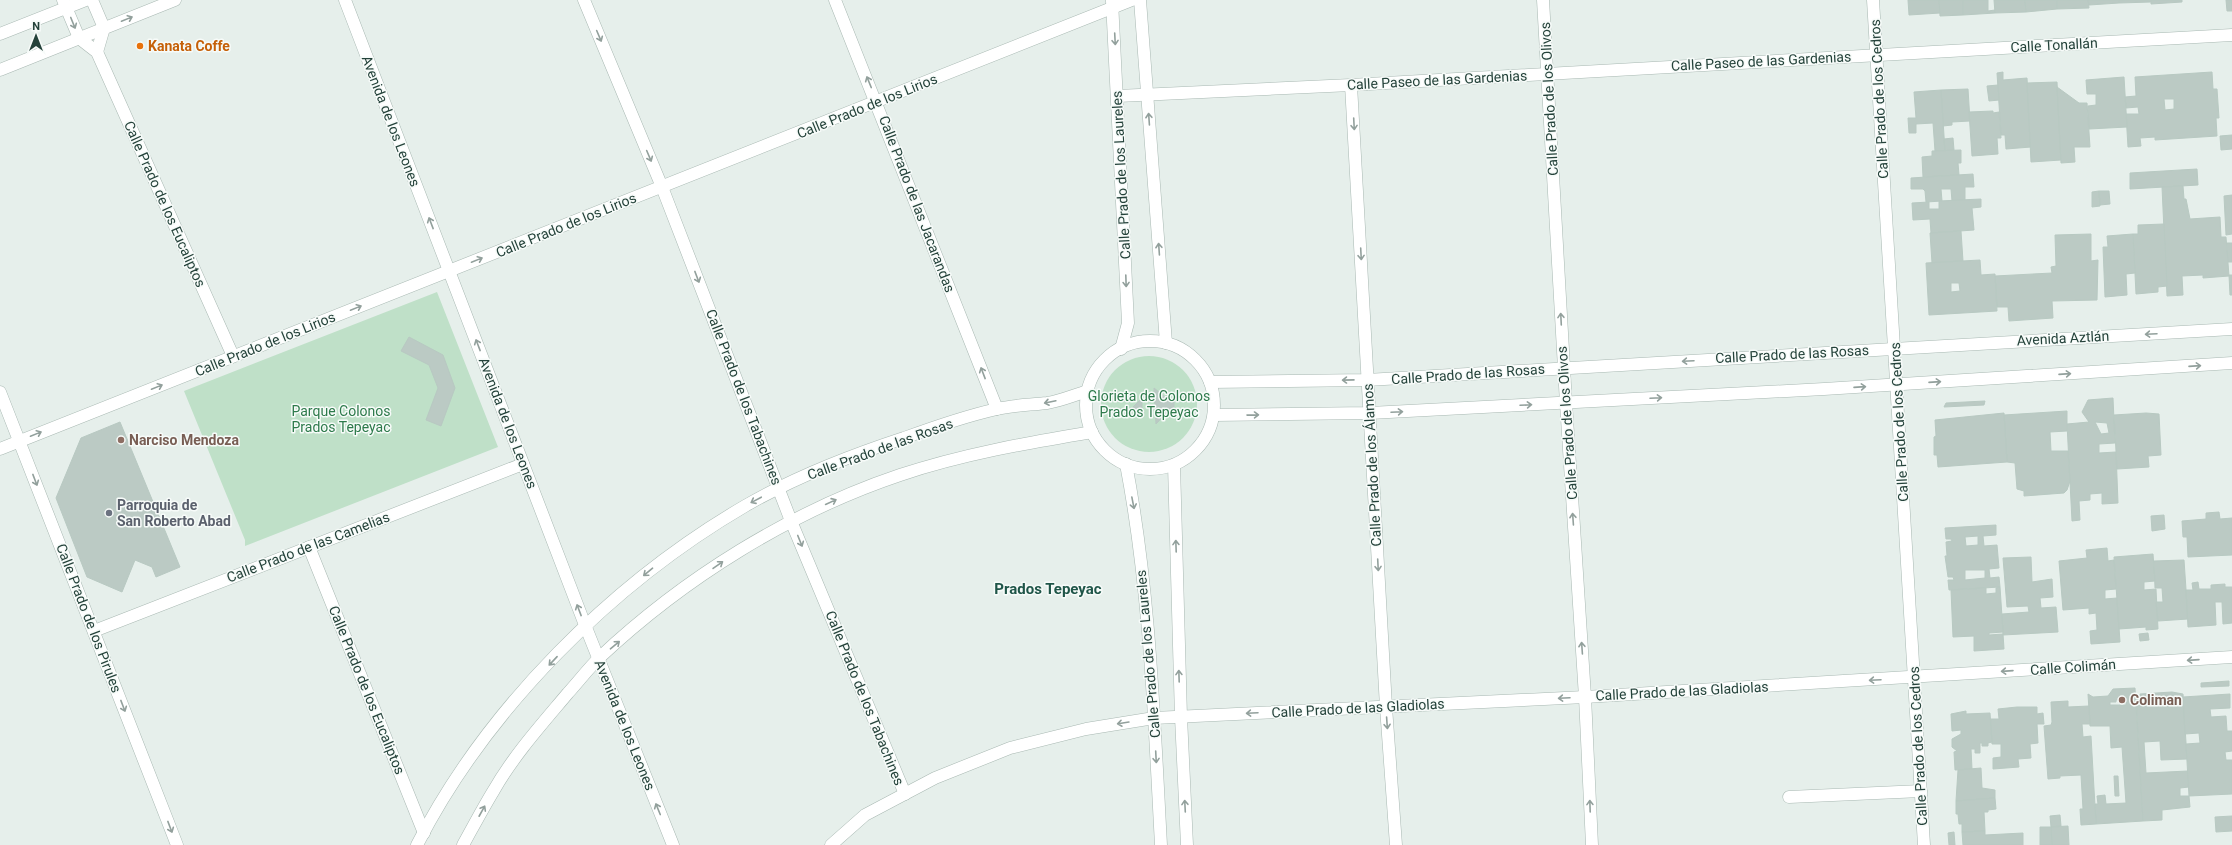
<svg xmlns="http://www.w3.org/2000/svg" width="2232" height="845" font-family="Roboto,sans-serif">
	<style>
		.green { fill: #bfe0c8 }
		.building { fill: #bbcac4; stroke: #b8c9c2; fill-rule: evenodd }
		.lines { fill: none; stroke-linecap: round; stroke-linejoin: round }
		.minor-casing { stroke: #a8b8b2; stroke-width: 13 }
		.tertiary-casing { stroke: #a8b8b2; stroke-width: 13 }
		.minor { stroke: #fff; stroke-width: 12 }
		.tertiary { stroke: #fff; stroke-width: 12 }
		.oneway { stroke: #92a09c }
		.food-dot { fill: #e8710a; stroke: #f7fbf9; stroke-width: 1.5 }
		.education-dot { fill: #8d6e63; stroke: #f7fbf9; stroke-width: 1.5 }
		.worship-dot { fill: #6b7280; stroke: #f7fbf9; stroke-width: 1.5 }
		.labels { text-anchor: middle; stroke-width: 3; stroke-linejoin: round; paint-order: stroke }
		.street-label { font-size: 14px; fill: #24423a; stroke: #f7fbf9 }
		.food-label { font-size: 14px; font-weight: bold; fill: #c56008; stroke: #f7fbf9; text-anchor: start }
		.park-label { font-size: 14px; fill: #2d7a4b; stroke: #f7fbf9 }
		.education-label { font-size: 14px; font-weight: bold; fill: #785e54; stroke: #f7fbf9; text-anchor: start }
		.worship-label { font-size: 14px; font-weight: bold; fill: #5b616d; stroke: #f7fbf9; text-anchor: start }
		.neighbourhood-label { font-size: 15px; font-weight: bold; fill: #1f5548; stroke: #f7fbf9 }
	</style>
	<rect width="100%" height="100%" fill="#e6efeb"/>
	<!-- green -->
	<g class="green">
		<path d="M437,292l61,155 -253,99v-6l-61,-149z"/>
		<circle cx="1149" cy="404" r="48"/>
	</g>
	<!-- building -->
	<g class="building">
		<path d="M1908,0h31l1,13 -31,2z"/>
		<path d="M1939,0h24v15l-23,1z"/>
		<path d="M1963,0h25v11l7,-1v3l-32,2z"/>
		<path d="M1994,0h31l1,12 -31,1z"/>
		<path d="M2025,0h32v9l-31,3z"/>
		<path d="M2057,0h31l1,8 -32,1z"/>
		<path d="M2088,0h31v3l-30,2z"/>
		<path d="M2119,0h32v2l-32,1z"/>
		<path d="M2151,0h31v2l-31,2z"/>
		<path d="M2226,0h6v11h-5z"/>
		<path d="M2003,72v8l24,-2 4,69 -25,2 -1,-14h-4l-4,-62z"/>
		<path d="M2212,72l1,17h4l2,29h-3l1,18 -62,4v-3l-15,1 1,8 -13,1 -2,-33h13l-1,-7 -12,1 -1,-11 11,-1 -1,-19zM2164,99h10v10l-9,1z"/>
		<path d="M2124,77l3,50 -38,2 -1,-23 8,-1v-11h-9l-1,-14z"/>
		<path d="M2057,82l4,78 -30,2 -4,-79z"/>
		<path d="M1998,85l1,15 -10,1 -2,-15z"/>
		<path d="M2057,87l22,16h8l3,44h-16l1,15 -14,1z"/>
		<path d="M1968,89l2,32 -18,1v3l-9,1 -2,-36z"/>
		<path d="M1941,90l4,61h-10l-2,-28 -17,1v9h-7l-1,-15h8l-2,-26z"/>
		<path d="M1993,111v2l6,-1 2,26h-4l1,16 -26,2 -3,-44z"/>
		<path d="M2232,135v14l-11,1 -1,-14z"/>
		<path d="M1953,138l1,12 -9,1 -1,-12z"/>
		<path d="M1961,150v13h-3l1,12 -36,2 -1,-20 10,-1v-5z"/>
		<path d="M2197,169l1,16 -68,4v-16z"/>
		<path d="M1973,174l1,13h-9v13l-13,1 -1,-12h-10l1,12 -16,1 -1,-11 -2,-2h-12v-11z"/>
		<path d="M2183,186l1,13h2l4,20 30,-2 1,20h5l3,39 -26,2v-3l-21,1 1,19 -16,1 -5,-109z"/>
		<path d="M2099,191l1,15 -8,1v-15z"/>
		<path d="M2099,191h10l1,13 -10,1z"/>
		<path d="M2232,195v39l-6,1 -2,-39z"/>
		<path d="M1981,199v8l-9,1 2,22 -43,3 -1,-14 -17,1 -1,-17 17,-1v7h10v-8z"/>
		<path d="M2164,224l3,62 -9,1v5l-22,2 -3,-60h5v-9z"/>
		<path d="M1961,231l2,30 -31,2 -2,-30z"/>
		<path d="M2091,234v27l7,-1 -1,40 -45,1 1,17 -44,3 -1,-14h-11l-2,-31 57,-3 -1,-6 5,-1 -1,-31z"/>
		<path d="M2133,234l2,39 -9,1 1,21 -22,2 -2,-50h5l-1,-11z"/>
		<path d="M2227,243h5v19h-4z"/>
		<path d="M1980,260l1,15 14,-1 2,37 -68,4 -3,-52zM1951,283h8l1,8 -9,1z"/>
		<path d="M2229,275h3v20h-2z"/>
		<path d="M409,337l34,18 12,33 -14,38 -15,-6 12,-32 -9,-23 -28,-14z"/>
		<path d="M1154,388l16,13h4v7l-4,1 -14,15z"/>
		<path d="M1142,398v17l-10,-7z"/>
		<path d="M2113,398l2,45 -16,1v9l17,-1 2,51 -16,1v-11l-12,1v6l-11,1 1,19 -8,1 -5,-97 22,-2 -7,-10 6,-12zM2095,422l12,1 2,10 -8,1z"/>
		<path d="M1985,401l-1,4 -40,2 2,-4z"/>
		<path d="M2067,411v20l-17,1 1,19h17l2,30 -3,9 -3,3 -40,3v-5l-7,-2 -2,-26 -8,-1 -3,-47z"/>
		<path d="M2004,413l3,49 -69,5 -1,-12h-3v-18l2,-1 -1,-16z"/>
		<path d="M2146,413l13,1 2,41 -13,1 1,11 -32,2 -3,-54z"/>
		<path d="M120,422l60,145 -24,10 -4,-10 -17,-7 -13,32 -35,-15 -31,-79 25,-60z"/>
		<path d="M2219,512l1,7 12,-1v37l-44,2 -1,-20h-4l-1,-16 24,-2v-6z"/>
		<path d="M2164,515l1,14 -13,2 -1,-15z"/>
		<path d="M1996,525v10l-13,1 1,10 13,-1 2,23 -10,1 1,9 9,-1 1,10 -51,3 -1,-10h6l-1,-3h-5l-3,-21h2l-1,-14 6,-1 -1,-2h-5l-1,-11zM1978,536v9l-12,1 -1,-9zM1965,570h20v8l-20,2z"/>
		<path d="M2107,548l1,13 6,-1 2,29 -11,1v9l12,-1 3,44 -29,2 -1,-13 7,-1 -1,-17 -7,1v-6l-26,2 -4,-49 28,-3 -1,-8z"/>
		<path d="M2153,554l2,27 -11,1v8l12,-1 2,40 -12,1v-3l-27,2 -5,-72z"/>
		<path d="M2031,557l1,25 20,-3 1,18 -13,1 1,10 15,-1 2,25 -55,3 -1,-21 27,-2 -1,-6 -21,1 -4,-49z"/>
		<path d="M2184,560l4,59 -30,2 -2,-19h7l-1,-14h-7l-1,-27z"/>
		<path d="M2198,582l1,7h12v-4l14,-1v3h7v36l-9,1 -1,-22h-7l1,23 -28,2 -2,-37h7l-1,-7z"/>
		<path d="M2000,587l3,45 -14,1v2l14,-1 1,15 -30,2v-15l-21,1 -2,-47 35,-2v6l10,-1v-5z"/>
		<path d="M2148,633l1,7 -9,1 -1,-7z"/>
		<path d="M2229,681v5l-28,1v-4z"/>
		<path d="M2135,688l8,133 -47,3 -1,-20h3l-1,-8 8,-1 1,9 20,-1 -4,-56 -11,1 -1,-22h-20l-2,-32 5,3 15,-1 5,-7zM2116,700h10v5h-16v-3h6z"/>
		<path d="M2172,692l11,2 4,65 -26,1 -1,-19 -16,1 2,31 42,-2 1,16 -9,1v8h9l1,11 -28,3v10l-19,1 -7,-124 4,-1v-2z"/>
		<path d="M2230,694v14l-20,1 1,8 15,-1 1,15h5v20l-7,1 1,8h6v34l-43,2 -3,-52 14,-1 -1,-10 -14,1 -2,-37z"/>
		<path d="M2068,701v6l21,-1 1,18h-8l1,13 8,-1 5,88 -15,1 -1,-16h3l-2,-34 -21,1v2l-12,1 -4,-53 7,-1 1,-3 -1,-20z"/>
		<path d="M2017,707h20v7l6,-1 1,11h-7l1,19 -8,1 1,14 -13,1 1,8 -26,2v-11l8,-1v-13h-9l-2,-25h9l-1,-10z"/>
		<path d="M1966,711v3l24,-1 2,29 -4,1v3h-6v-3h-2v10h-5v-4h-4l1,20 -17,1 -1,-18 3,-1 -5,-4v-8l9,-5v-4l-9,1 -1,-17z"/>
		<path d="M1981,768l1,20 13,2v8l-39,3 2,-31z"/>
		<path d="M2114,776h4l1,20h-4z"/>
		<path d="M1995,798l1,11 -8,1v2h-4l1,19 -23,1v-8h-3l-1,-10h-2v-13z"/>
		<path d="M2060,815l1,11 -10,1 -1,-11z"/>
		<path d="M2232,816v15l-16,1 -1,-15z"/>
		<path d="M2068,826l1,19h-17l-1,-18z"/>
		<path d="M2040,827h11l1,18h-12z"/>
		<path d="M1985,831v4l38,-2v12h-60l-1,-13z"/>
		<path d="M1954,832l1,13h-6l-1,-12z"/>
	</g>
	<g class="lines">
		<!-- minor casing -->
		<g class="minor-casing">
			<g id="minor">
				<path d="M63,0l16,38 18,14 136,304"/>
				<path d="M92,0l12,28 -7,24"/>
				<path d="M345,0l240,625 88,220"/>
				<path d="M584,0l78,187 129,334 114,273"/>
				<path d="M835,0l162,409"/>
				<path d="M1140,0l26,343"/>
				<path d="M1543,0l23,403 19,294 7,148"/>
				<path d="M1873,0l51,845"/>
				<path d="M1112,1l16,322 -7,26"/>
				<path d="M1351,85l35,622 10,138"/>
				<path d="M1118,96l233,-11 881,-50"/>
				<circle cx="1150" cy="405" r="64"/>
				<path d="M1210,382l157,-2 865,-51"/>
				<path d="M0,392l177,453"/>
				<path d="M1214,415l156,-2 454,-24 408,-26"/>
				<path d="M0,449l1132,-449"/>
				<path d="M1126,464c24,125 28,254 35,381"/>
				<path d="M1174,465l7,252 6,128"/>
				<path d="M309,547l115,286"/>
				<path d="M94,631l429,-167"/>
				<path d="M1789,797l132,-6"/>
				<path d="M417,845c70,-137 196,-262 328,-339 50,-29 104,-50 159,-68 30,-11 62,-22 93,-29 16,-4 33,-4 50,-6 14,-2 27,-8 41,-12"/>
				<path d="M463,845c10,-18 20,-37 31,-55 20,-35 48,-66 74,-97 10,-11 20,-24 31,-35 85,-80 191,-146 301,-183 63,-21 127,-32 192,-43"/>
				<path d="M831,845l34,-30 70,-37 75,-30 76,-19 68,-11 431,-21 647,-40"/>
			</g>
		</g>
		<!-- tertiary casing -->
		<g class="tertiary-casing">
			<g id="tertiary">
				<path d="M0,34l86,-34"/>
				<path d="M0,70l175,-70"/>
			</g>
		</g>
		<!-- minor -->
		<use href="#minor" class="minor"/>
		<!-- tertiary -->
		<use href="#tertiary" class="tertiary"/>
	</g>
	<!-- one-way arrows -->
	<defs><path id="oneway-shaft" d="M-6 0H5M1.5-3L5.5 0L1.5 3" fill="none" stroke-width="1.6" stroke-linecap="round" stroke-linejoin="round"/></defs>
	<g class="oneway">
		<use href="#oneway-shaft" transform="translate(127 19) rotate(-22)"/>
		<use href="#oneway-shaft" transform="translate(73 23) rotate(68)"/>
		<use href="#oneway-shaft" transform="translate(599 36) rotate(67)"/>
		<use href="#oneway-shaft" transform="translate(1115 39) rotate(87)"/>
		<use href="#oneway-shaft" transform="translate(869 82) rotate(-112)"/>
		<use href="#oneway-shaft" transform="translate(1149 119) rotate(-94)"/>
		<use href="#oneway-shaft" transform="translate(1354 124) rotate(87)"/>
		<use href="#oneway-shaft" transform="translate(649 156) rotate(67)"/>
		<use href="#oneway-shaft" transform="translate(431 223) rotate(-111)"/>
		<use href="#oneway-shaft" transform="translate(1159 249) rotate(-94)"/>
		<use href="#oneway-shaft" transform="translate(1361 254) rotate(87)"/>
		<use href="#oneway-shaft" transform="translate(477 260) rotate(-22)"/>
		<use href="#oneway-shaft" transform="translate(697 277) rotate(69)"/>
		<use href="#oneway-shaft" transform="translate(1126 281) rotate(88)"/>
		<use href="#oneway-shaft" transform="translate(356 308) rotate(-22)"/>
		<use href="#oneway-shaft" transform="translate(1561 319) rotate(-93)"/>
		<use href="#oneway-shaft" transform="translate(2151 334) rotate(177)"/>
		<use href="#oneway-shaft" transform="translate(478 345) rotate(-111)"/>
		<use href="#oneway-shaft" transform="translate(1688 361) rotate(177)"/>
		<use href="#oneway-shaft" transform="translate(2195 366) rotate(-4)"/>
		<use href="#oneway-shaft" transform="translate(983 373) rotate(-111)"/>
		<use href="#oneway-shaft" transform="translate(2065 374) rotate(-4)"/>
		<use href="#oneway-shaft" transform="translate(1348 380) rotate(179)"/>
		<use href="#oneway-shaft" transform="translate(1935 382) rotate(-4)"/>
		<use href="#oneway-shaft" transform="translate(157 387) rotate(-22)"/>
		<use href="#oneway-shaft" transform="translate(1860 387) rotate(-4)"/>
		<use href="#oneway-shaft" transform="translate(1656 398) rotate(-3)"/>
		<use href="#oneway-shaft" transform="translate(1050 402) rotate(168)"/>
		<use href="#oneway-shaft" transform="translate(1526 405) rotate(-3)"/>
		<use href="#oneway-shaft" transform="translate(1397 412) rotate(-3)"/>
		<use href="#oneway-shaft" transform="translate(1253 415) rotate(-1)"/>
		<use href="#oneway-shaft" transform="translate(36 434) rotate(-22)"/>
		<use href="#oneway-shaft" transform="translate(35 480) rotate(69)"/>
		<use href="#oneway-shaft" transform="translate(756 500) rotate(152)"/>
		<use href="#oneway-shaft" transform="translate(831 502) rotate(-25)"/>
		<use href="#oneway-shaft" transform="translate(1133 503) rotate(79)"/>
		<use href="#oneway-shaft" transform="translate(1573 519) rotate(-94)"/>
		<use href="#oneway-shaft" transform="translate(800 541) rotate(68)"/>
		<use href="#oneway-shaft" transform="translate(1176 546) rotate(-92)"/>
		<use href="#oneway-shaft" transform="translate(718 565) rotate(-35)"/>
		<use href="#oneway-shaft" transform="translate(1378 565) rotate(87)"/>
		<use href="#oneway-shaft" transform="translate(648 572) rotate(140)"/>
		<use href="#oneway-shaft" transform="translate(579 610) rotate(-111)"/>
		<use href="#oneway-shaft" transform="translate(615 645) rotate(-40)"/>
		<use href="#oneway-shaft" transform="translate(1582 648) rotate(-94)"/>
		<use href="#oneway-shaft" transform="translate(2193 660) rotate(176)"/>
		<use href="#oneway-shaft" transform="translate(553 661) rotate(133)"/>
		<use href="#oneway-shaft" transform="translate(2007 671) rotate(176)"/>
		<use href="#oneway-shaft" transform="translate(1179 676) rotate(-92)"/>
		<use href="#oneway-shaft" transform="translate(1875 680) rotate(177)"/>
		<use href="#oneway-shaft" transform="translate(1564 698) rotate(177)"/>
		<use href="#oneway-shaft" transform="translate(123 706) rotate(69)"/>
		<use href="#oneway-shaft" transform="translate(1252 713) rotate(177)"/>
		<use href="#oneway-shaft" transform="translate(1123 723) rotate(171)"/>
		<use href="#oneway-shaft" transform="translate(1387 723) rotate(86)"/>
		<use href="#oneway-shaft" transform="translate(1156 757) rotate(87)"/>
		<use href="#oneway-shaft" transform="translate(1185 806) rotate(-93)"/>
		<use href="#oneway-shaft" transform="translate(1590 806) rotate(-92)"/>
		<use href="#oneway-shaft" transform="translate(658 809) rotate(-112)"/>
		<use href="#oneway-shaft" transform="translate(482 811) rotate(-61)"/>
		<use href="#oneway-shaft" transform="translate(170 827) rotate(69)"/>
	</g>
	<!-- markers -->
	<circle class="food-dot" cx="140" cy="46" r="4"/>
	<g class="education-dot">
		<circle cx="121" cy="440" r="4"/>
		<circle cx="2122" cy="700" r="4"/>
	</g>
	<circle class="worship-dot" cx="109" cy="513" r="4"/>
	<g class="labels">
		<!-- street labels -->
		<g class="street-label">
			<text transform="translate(2054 45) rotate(-3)" y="5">Calle Tonallán</text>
			<text transform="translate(1761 61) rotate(-3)" y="5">Calle Paseo de las Gardenias</text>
			<text transform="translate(1437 80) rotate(-3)" y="5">Calle Paseo de las Gardenias</text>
			<text transform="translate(1549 99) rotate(-93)" y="5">Calle Prado de los Olivos</text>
			<text transform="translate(1879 99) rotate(-93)" y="5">Calle Prado de los Cedros</text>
			<text transform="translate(867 106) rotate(-22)" y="5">Calle Prado de los Lirios</text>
			<text transform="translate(391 121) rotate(69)" y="5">Avenida de los Leones</text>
			<text transform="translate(1121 175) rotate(-93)" y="5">Calle Prado de los Laureles</text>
			<text transform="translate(165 204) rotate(66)" y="5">Calle Prado de los Eucaliptos</text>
			<text transform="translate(917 204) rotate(69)" y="5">Calle Prado de las Jacarandas</text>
			<text transform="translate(566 225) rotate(-22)" y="5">Calle Prado de los Lirios</text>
			<text transform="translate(2063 338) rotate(-3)" y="5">Avenida Aztlán</text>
			<text transform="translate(265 344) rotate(-22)" y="5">Calle Prado de los Lirios</text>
			<text transform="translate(1792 354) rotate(-3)" y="5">Calle Prado de las Rosas</text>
			<text transform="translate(1468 374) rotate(-4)" y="5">Calle Prado de las Rosas</text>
			<text transform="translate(744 397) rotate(69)" y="5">Calle Prado de los Tabachines</text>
			<text transform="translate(1899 422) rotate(-93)" y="5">Calle Prado de los Cedros</text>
			<text transform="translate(508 423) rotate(69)" y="5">Avenida de los Leones</text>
			<text transform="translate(1567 423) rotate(-94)" y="5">Calle Prado de los Olivos</text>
			<text transform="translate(880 449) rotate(-20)" y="5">Calle Prado de las Rosas</text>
			<text transform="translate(1372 465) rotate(-93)" y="5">Calle Prado de los Álamos</text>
			<text transform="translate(308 547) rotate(-21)" y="5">Calle Prado de las Camelias</text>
			<text transform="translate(89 618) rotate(69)" y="5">Calle Prado de los Pirules</text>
			<text transform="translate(1148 654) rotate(-95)" y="5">Calle Prado de los Laureles</text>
			<text transform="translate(2073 667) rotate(-4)" y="5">Calle Colimán</text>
			<text transform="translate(367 690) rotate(68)" y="5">Calle Prado de los Eucaliptos</text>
			<text transform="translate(1682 691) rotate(-3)" y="5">Calle Prado de las Gladiolas</text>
			<text transform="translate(865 698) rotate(68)" y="5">Calle Prado de los Tabachines</text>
			<text transform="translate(1358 708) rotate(-3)" y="5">Calle Prado de las Gladiolas</text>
			<text transform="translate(625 725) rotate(68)" y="5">Avenida de los Leones</text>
			<text transform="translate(1918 746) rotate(-93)" y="5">Calle Prado de los Cedros</text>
		</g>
		<!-- food labels -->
		<g class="food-label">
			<text x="148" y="51">Kanata Coffe</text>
		</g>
		<!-- park labels -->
		<g class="park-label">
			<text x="1149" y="401">Glorieta de Colonos<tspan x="1149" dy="16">Prados Tepeyac</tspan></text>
			<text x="341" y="416">Parque Colonos<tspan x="341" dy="16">Prados Tepeyac</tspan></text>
		</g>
		<!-- education labels -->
		<g class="education-label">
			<text x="129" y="445">Narciso Mendoza</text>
			<text x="2130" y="705">Coliman</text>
		</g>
		<!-- worship labels -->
		<g class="worship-label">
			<text x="117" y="510">Parroquia de<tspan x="117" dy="16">San Roberto Abad</tspan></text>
		</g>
		<!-- neighbourhood labels -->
		<g class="neighbourhood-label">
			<text x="1048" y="594">Prados Tepeyac</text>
		</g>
	</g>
	<!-- north arrow -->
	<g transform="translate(36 36)" stroke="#f7fbf9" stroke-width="3" paint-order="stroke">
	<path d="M0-3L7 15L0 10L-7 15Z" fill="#24423a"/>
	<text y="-6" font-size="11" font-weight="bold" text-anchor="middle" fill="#24423a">N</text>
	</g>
</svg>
